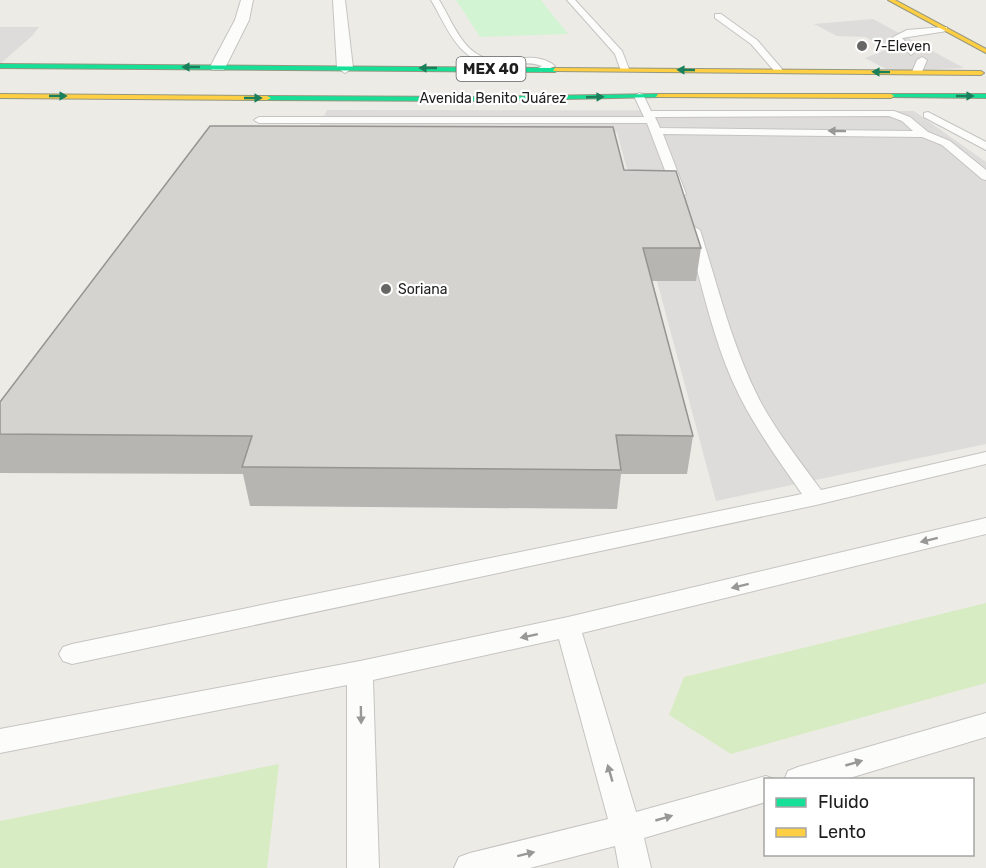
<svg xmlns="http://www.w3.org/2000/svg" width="986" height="868" font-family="Rubik,sans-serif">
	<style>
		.grass { fill: #d8ecc3 }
		.park { fill: #d3f4d3 }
		.parking { fill: #dddcda }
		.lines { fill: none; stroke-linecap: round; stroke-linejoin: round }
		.lane-casing { stroke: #c5c4c2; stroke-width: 2 }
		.street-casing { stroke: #c5c4c2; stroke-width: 2 }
		.fast-casing { stroke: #95977e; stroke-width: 2 }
		.slow-casing { stroke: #95977e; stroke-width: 2 }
		.lane { fill: #fcfcfb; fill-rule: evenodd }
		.street { fill: #fcfcfb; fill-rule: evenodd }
		.fast { fill: #16e098; fill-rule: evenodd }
		.slow { fill: #ffcf43; fill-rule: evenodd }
		.wall { fill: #b7b5b2 }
		.building { fill: #d5d3cf; stroke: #959491; stroke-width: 1.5 }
		.oneway { fill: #1a7f5b }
		.oneway2 { fill: #989898 }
		.poi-dot { fill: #666664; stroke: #fff; stroke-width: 2 }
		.labels { text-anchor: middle; stroke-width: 4.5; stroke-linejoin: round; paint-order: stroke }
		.far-poi-label { font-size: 14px; fill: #1e1e1e; stroke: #fff; text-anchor: start }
		.far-street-label { font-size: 14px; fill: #1e1e1e; stroke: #fff }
		.shield { fill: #fff; stroke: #626262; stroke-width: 1.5 }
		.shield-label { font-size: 15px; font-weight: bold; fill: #1e1e1e }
	</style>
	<rect width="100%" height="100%" fill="#edebe6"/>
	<!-- grass -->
	<g class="grass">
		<path d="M986,603v80l-255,71 -62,-39 15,-38z"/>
		<path d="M279,764l-12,104h-267v-47z"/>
	</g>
	<!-- park -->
	<path class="park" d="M456,0h85l27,34 -88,3z"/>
	<!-- parking -->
	<g class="parking">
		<path d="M873,19l91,49 -74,3 -25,-13 23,-9 -23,-12 -28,-1 -23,-12z"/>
		<path d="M0,27h39l-7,9 -32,28z"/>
		<path d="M327,110l587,1 72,51v282l-270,57 -99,-369 -299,-3z"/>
	</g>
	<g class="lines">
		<!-- lane casing -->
		<g class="lane-casing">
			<g id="lane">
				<path d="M431,0h8c11,17 20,43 38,54 23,15 55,-7 78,12l-14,6 -5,-3 6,-3c-14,-5 -29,-2 -43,-2 -40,1 -50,-34 -68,-64z"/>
				<path d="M567,0h8l47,51 7,18 -2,2h-6l-6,-17z"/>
				<path d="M715,14h6l36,26 25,29v4h-6l-25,-29 -36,-26z"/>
				<path d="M944,27h3v4l-45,7 13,14 -4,3 -18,-18 14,-7z"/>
				<path d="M922,57l5,3 -5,12 -8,2 -2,-2 5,-12z"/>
				<path d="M639,93l4,1 8,17h243l16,6 18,15 22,9 36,29v10l-4,-1 -40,-34 -20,-8 -259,-3 23,60 -6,4 -6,-4 -27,-71h-388l-5,-3 5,-3h385l-10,-21zM889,116l13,5 11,10 -253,-3 -5,-11z"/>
				<path d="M928,112l58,30v8l-62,-33v-4z"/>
				<path d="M693,226l7,4c18,57 32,116 59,169 17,32 40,61 62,91l165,-38v12l-170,41 -744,159 -9,-3 -4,-7 4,-7 9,-3 730,-150c-26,-37 -52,-73 -70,-114 -21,-48 -31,-100 -46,-150z"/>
				<path d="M986,518v16l-404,99 54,179 130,-36 10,4h-10v22l-122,36 7,30h-32l-4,-22 -85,22h-76l5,-11 11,-4 138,-34 -49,-180 -186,41 6,188h-32v-183l-347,68v-24l360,-68 208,-44z"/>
				<path d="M986,713v24l-143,43h-59l4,-9 10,-4z"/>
			</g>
		</g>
		<!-- street casing -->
		<g class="street-casing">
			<g id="street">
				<path d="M241,0h12l-4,20 -25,50h-12l-2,-3 25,-47z"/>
				<path d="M333,0h12l8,68 -8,5 -8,-5z"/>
			</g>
		</g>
		<!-- fast casing -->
		<g class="fast-casing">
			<g id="fast">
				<path d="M0,64l555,4 3,2 -3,2 -555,-4z"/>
				<path d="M658,94l2,3 -189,4 -204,-1 -4,-2 4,-2 204,1z"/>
				<path d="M891,94h95v4l-97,-1z"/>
			</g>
		</g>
		<!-- slow casing -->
		<g class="slow-casing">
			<g id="slow">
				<path d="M888,0h7l91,49v4z"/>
				<path d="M555,68l426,3 3,2 -3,2 -428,-4z"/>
				<path d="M0,94l267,2 4,2 -4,2 -267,-2z"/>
				<path d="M658,94h233l3,2 -3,2 -235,-1z"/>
			</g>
		</g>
		<!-- lane -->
		<use href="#lane" class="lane"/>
		<!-- street -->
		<use href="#street" class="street"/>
		<!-- fast -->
		<use href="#fast" class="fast"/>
		<!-- slow -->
		<use href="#slow" class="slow"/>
	</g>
	<!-- wall -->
	<path class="wall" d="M624,170l77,78 -5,33h-44l41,155 -6,38h-66l-4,35 -367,-3 -7,-32 -243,-1v-71z"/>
	<!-- building -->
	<path class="building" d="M210,126l403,1 11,43 52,1 25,77h-58l50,188 -77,-1 5,35 -379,-3 10,-31 -252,-2v-32z"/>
	<!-- one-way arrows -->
	<defs><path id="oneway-solid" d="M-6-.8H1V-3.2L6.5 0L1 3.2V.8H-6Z" transform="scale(1.5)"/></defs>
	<g class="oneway">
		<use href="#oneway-solid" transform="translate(191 67) rotate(-180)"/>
		<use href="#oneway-solid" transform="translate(428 68) rotate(-180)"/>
		<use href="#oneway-solid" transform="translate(686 70) rotate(-179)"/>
		<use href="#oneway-solid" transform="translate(881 72) rotate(-179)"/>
		<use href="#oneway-solid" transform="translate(58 96)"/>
		<use href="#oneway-solid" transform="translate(965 96)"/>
		<use href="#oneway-solid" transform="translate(595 97) rotate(-2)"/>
		<use href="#oneway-solid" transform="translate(253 98)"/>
	</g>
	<g class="oneway2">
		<use href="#oneway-solid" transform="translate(837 131) rotate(-179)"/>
		<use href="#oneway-solid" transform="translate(929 540) rotate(166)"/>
		<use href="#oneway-solid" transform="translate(740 586) rotate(166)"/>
		<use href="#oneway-solid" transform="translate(529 636) rotate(168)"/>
		<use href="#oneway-solid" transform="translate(361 715) rotate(89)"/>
		<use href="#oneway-solid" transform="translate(854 763) rotate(-16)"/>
		<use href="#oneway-solid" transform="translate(610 773) rotate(-106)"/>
		<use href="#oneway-solid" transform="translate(664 818) rotate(-16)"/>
		<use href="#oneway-solid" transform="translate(526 854) rotate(-14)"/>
	</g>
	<!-- markers -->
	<g class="poi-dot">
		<circle cx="862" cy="46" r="6"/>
		<circle cx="386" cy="289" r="6"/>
	</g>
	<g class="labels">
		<!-- far-poi labels -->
		<g class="far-poi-label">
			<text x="874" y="51">7-Eleven</text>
			<text x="398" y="294">Soriana</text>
		</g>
		<!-- far-street labels -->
		<g class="far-street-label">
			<text x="493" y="103">Avenida Benito Juárez</text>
		</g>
		<!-- shield labels -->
		<rect class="shield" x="456.5" y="57" width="69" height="24" rx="4.5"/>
		<g class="shield-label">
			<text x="491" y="74">MEX 40</text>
		</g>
	</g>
	<!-- legend -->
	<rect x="764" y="778" width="210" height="78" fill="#ffffff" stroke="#a5a5a5" stroke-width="1.5"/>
	<rect x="776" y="798" width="30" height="9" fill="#16e098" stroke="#a5a5a5" stroke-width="1.5"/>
	<text x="818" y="808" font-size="18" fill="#1e1e1e">Fluido</text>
	<rect x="776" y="828" width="30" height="9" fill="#ffcf43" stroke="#a5a5a5" stroke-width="1.5"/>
	<text x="818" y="838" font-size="18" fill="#1e1e1e">Lento</text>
</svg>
